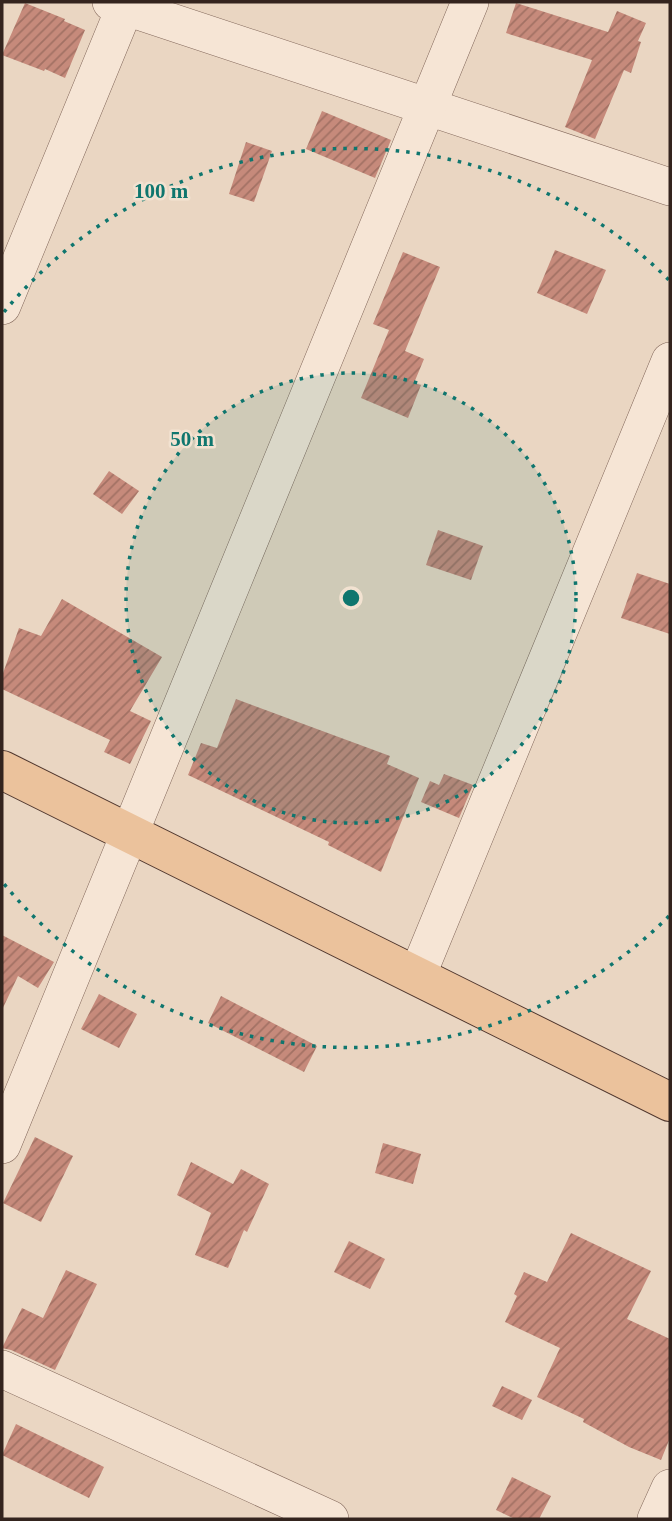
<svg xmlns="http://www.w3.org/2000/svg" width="672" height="1521" font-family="Georgia,serif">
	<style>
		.building { fill: url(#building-hatch) }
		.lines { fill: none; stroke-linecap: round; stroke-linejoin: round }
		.minor-casing { stroke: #83685b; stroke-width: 38 }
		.major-casing { stroke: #51382f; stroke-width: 40 }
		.minor { stroke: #f6e5d5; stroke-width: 37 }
		.major { stroke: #ebc29c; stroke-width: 38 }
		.ring { fill: none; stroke: #0f766e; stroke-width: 3.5; stroke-dasharray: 3.5 7 }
		.centre { fill: #0f766e; stroke: #f2e2d1; stroke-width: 3.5 }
		.ring-label { font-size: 21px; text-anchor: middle; font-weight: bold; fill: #0f766e; stroke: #f2e2d1; stroke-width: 5; stroke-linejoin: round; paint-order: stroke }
	</style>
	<defs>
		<pattern id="building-hatch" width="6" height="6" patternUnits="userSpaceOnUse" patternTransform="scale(1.75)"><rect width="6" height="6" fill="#c68a7b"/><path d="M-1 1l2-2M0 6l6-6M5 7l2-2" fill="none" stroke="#a27164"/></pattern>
	</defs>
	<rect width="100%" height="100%" fill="#ead6c2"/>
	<!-- building -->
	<g class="building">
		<path d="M25,3l40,16 -1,2 21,9 -20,48 -20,-9 -1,2 -42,-16z"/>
		<path d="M516,3l92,29 9,-21 29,12 -8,18 3,1 -10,31 -7,-3 -29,69 -30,-12 27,-67 -86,-27z"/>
		<path d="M322,111l69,29 -16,38 -69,-29z"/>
		<path d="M246,142l26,9 -18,51 -25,-8z"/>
		<path d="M555,250l51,20 -19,44 -50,-21z"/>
		<path d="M403,252l37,15 -35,84 19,8 -10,24 7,2 -13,33 -47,-20 28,-68 -16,-6z"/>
		<path d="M109,471l30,20 -17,23 -29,-20z"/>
		<path d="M438,530l45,16 -12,34 -45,-15z"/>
		<path d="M637,573l33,11v50l-49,-16z"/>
		<path d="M62,599l100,58 -32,54 21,10 -21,43 -26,-12 6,-12 -108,-51v-13l17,-48 22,8z"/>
		<path d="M236,699l154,57 -3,8 32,14 -38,94 -53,-27 1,-3 -141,-67 13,-32 16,5z"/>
		<path d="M444,774l29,11 -14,33 -38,-16 9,-21 9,4z"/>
		<path d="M2,935l52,27 -16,26 -20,-12 -16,34z"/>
		<path d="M99,994l38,20 -18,34 -38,-19z"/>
		<path d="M221,996l96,50 -13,26 -96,-49z"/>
		<path d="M35,1137l38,19 -32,66 -38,-19z"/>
		<path d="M383,1143l38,11 -8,30 -38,-11z"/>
		<path d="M191,1162l42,22 8,-15 28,15 -22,48 -3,-2 -16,38 -33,-13 16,-42 -34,-18z"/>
		<path d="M571,1233l80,38 -24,48 43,20v99l-9,22 -32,-13 -46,-25 1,-3 -47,-22 23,-49 -55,-26 12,-26 -3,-2 10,-22 23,10z"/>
		<path d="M349,1241l36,18 -15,30 -36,-17z"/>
		<path d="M66,1270l31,14 -42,86 -44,-20 -9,-2 20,-40 21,10z"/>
		<path d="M502,1386l30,14 -10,20 -30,-14z"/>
		<path d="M16,1424l88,43 -15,31 -87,-43z"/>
		<path d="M512,1477l39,19 -12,23h-24l-19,-9z"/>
	</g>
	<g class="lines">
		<!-- minor casing -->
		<g class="minor-casing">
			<g id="minor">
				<path d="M111,2l559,185"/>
				<path d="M2,306l125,-304"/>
				<path d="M417,976l253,-615"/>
				<path d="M2,1145l468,-1143"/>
				<path d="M2,1369l328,150"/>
				<path d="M656,1519l14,-31"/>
			</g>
		</g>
		<!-- major casing -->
		<g class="major-casing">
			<path id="major" d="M2,770l668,332"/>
		</g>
		<!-- minor -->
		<use href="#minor" class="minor"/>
		<!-- major -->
		<use href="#major" class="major"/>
	</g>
	<!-- distance rings -->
	<circle cx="351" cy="598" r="225" fill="#0f766e" fill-opacity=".12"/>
	<g class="ring">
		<circle cx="351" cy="598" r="225"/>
		<path d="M669 916A450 450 0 0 1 4 884M4 312A450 450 0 0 1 669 280"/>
	</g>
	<circle cx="351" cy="598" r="10" class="centre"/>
	<g class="ring-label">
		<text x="161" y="198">100 m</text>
		<text x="192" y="446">50 m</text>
	</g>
	<!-- border -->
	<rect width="672" height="1521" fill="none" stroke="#34241e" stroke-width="7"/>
</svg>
